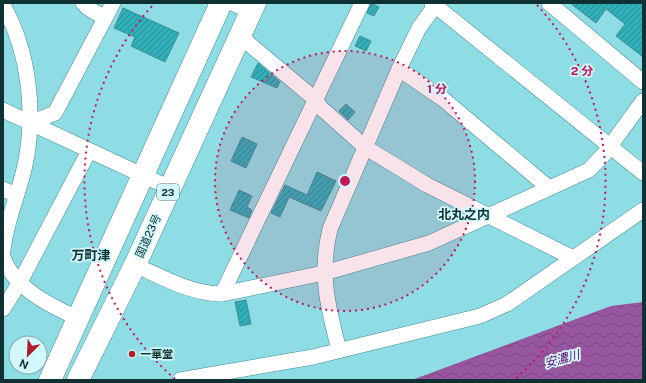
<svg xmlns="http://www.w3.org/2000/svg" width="646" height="383" font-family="'Public Sans','Noto Sans JP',sans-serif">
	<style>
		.water { fill: url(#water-waves) }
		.building { fill: url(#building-hatch); stroke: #3f8e95 }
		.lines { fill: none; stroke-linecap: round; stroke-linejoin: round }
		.minor-casing { stroke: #3f8e95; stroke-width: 16 }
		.highway-casing { stroke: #3f8e95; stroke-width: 23 }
		.minor { stroke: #fff; stroke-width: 15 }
		.highway { stroke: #fff; stroke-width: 22 }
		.ring { fill: none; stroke: #c2185b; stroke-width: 2; stroke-dasharray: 2 4 }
		.poi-dot { fill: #b01e2c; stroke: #d1f7fa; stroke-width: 1.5 }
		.labels { text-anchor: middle; stroke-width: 3.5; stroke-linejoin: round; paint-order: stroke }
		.shield { fill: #d1f7fa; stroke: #496c6f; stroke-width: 1 }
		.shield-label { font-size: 10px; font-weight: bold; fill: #0f3133 }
		.street-label { font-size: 11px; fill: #0f3133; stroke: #d1f7fa }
		.poi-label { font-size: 11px; font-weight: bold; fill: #0f3133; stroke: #d1f7fa; text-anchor: start }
		.water-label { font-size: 12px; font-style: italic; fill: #62076d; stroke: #d1f7fa }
		.quarter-label { font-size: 13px; font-weight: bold; fill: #0f3133; stroke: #d1f7fa }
		.centre { fill: #c2185b; stroke: #d1f7fa; stroke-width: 2 }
		.ring-label { font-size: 12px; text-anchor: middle; font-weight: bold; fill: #c2185b; stroke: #d1f7fa; stroke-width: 3.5; stroke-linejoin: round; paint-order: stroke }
	</style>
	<defs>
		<pattern id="water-waves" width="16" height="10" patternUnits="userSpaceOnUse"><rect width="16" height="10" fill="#9856a0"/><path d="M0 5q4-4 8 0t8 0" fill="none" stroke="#7a4883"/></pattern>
		<pattern id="building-hatch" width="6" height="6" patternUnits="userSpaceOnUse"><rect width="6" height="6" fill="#30afb9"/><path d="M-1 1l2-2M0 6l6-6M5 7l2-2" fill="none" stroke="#278f97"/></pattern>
	</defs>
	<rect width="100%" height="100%" fill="#8fdde4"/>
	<!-- water -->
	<path class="water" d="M643,302v78h-231l199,-74z"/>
	<!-- building -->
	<g class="building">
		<path d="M371,3l8,4 -5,9 -7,-3z"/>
		<path d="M570,3h73v54l-27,-21 9,-12 -19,-15 -10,14z"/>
		<path d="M123,8l56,25 -14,29 -34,-16 4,-9 -21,-9z"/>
		<path d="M360,36l11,5 -5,10 -11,-5z"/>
		<path d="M258,63l22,19 -3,6 -26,-11z"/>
		<path d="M346,104l9,8 -7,8 -9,-9z"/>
		<path d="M242,137l15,7 -11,24 -15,-7z"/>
		<path d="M317,172l19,9 -15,30 -32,-14 -9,20 -9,-4 14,-28 22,10z"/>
		<path d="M239,190l13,6 -5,11 5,3 -3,8 -19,-8z"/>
		<path d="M246,300l5,24 -11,2 -5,-24z"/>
	</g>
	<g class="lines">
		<!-- minor casing -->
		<g class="minor-casing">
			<g id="minor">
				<path d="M83,3l5,5 17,10"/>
				<path d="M232,3l19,9"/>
				<path d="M432,3l211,170"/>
				<path d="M549,3l94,79"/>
				<path d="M3,5c26,46 33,108 22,160 -6,29 -19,56 -22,85"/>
				<path d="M241,33l7,10 68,57 4,7 45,40 62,38 146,73"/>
				<path d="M399,69l44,30 106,89"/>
				<path d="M3,110l167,78"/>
				<path d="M30,123l25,-10 58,-110"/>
				<path d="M3,189l13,6"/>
				<path d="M3,257c11,31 46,48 74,61"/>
				<path d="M135,265c29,13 54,28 87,29l102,-21 105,-30 160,-73 16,-17 38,-52"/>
				<path d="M222,294l140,-291"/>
				<path d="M3,309l17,-27 69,-131"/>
				<path d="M339,350c-11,-42 -20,-77 -9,-121l69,-160 20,-41 18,-25"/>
				<path d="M180,380l133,-23 167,-41 27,-12 136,-94"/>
			</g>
		</g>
		<!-- highway casing -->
		<g class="highway-casing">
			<g id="highway">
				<path d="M50,380l171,-377"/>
				<path d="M78,380l57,-115 120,-262"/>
			</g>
		</g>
		<!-- minor -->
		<use href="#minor" class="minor"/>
		<!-- highway -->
		<use href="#highway" class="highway"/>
	</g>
	<!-- distance rings -->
	<circle cx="345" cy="181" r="130" fill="#c2185b" fill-opacity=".12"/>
	<g class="ring">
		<circle cx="345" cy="181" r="130"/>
		<path d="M175 379A261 261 0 0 1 153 5M537 5A261 261 0 0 1 515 379"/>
	</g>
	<!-- markers -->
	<circle class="poi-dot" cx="132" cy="354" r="4"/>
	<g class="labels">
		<!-- shield labels -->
		<rect class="shield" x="157" y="184" width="22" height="16" rx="3"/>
		<g class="shield-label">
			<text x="168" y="196">23</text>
		</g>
		<!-- street labels -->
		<g class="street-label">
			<text transform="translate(148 236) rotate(-66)" y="4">国道23号</text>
		</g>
		<!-- poi labels -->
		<g class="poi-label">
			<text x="140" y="358">一華堂</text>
		</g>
		<!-- water labels -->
		<g class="water-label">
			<text transform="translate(562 359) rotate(-15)" y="4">安濃川</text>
		</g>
		<!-- quarter labels -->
		<g class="quarter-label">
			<text x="464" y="219">北丸之内</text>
			<text x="91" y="260">万町津</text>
		</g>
	</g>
	<circle cx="345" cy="181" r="6" class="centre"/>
	<g class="ring-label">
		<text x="582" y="75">2 分</text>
		<text x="437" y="93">1 分</text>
	</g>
	<!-- border -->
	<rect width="646" height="383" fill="none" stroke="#0f3133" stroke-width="8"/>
	<!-- north arrow -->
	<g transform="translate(28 355) rotate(204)"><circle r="19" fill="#d1f7fa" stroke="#83a8aa"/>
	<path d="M0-3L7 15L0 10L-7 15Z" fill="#b01e2c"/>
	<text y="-6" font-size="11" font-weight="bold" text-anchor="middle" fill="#0f3133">N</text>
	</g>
</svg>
